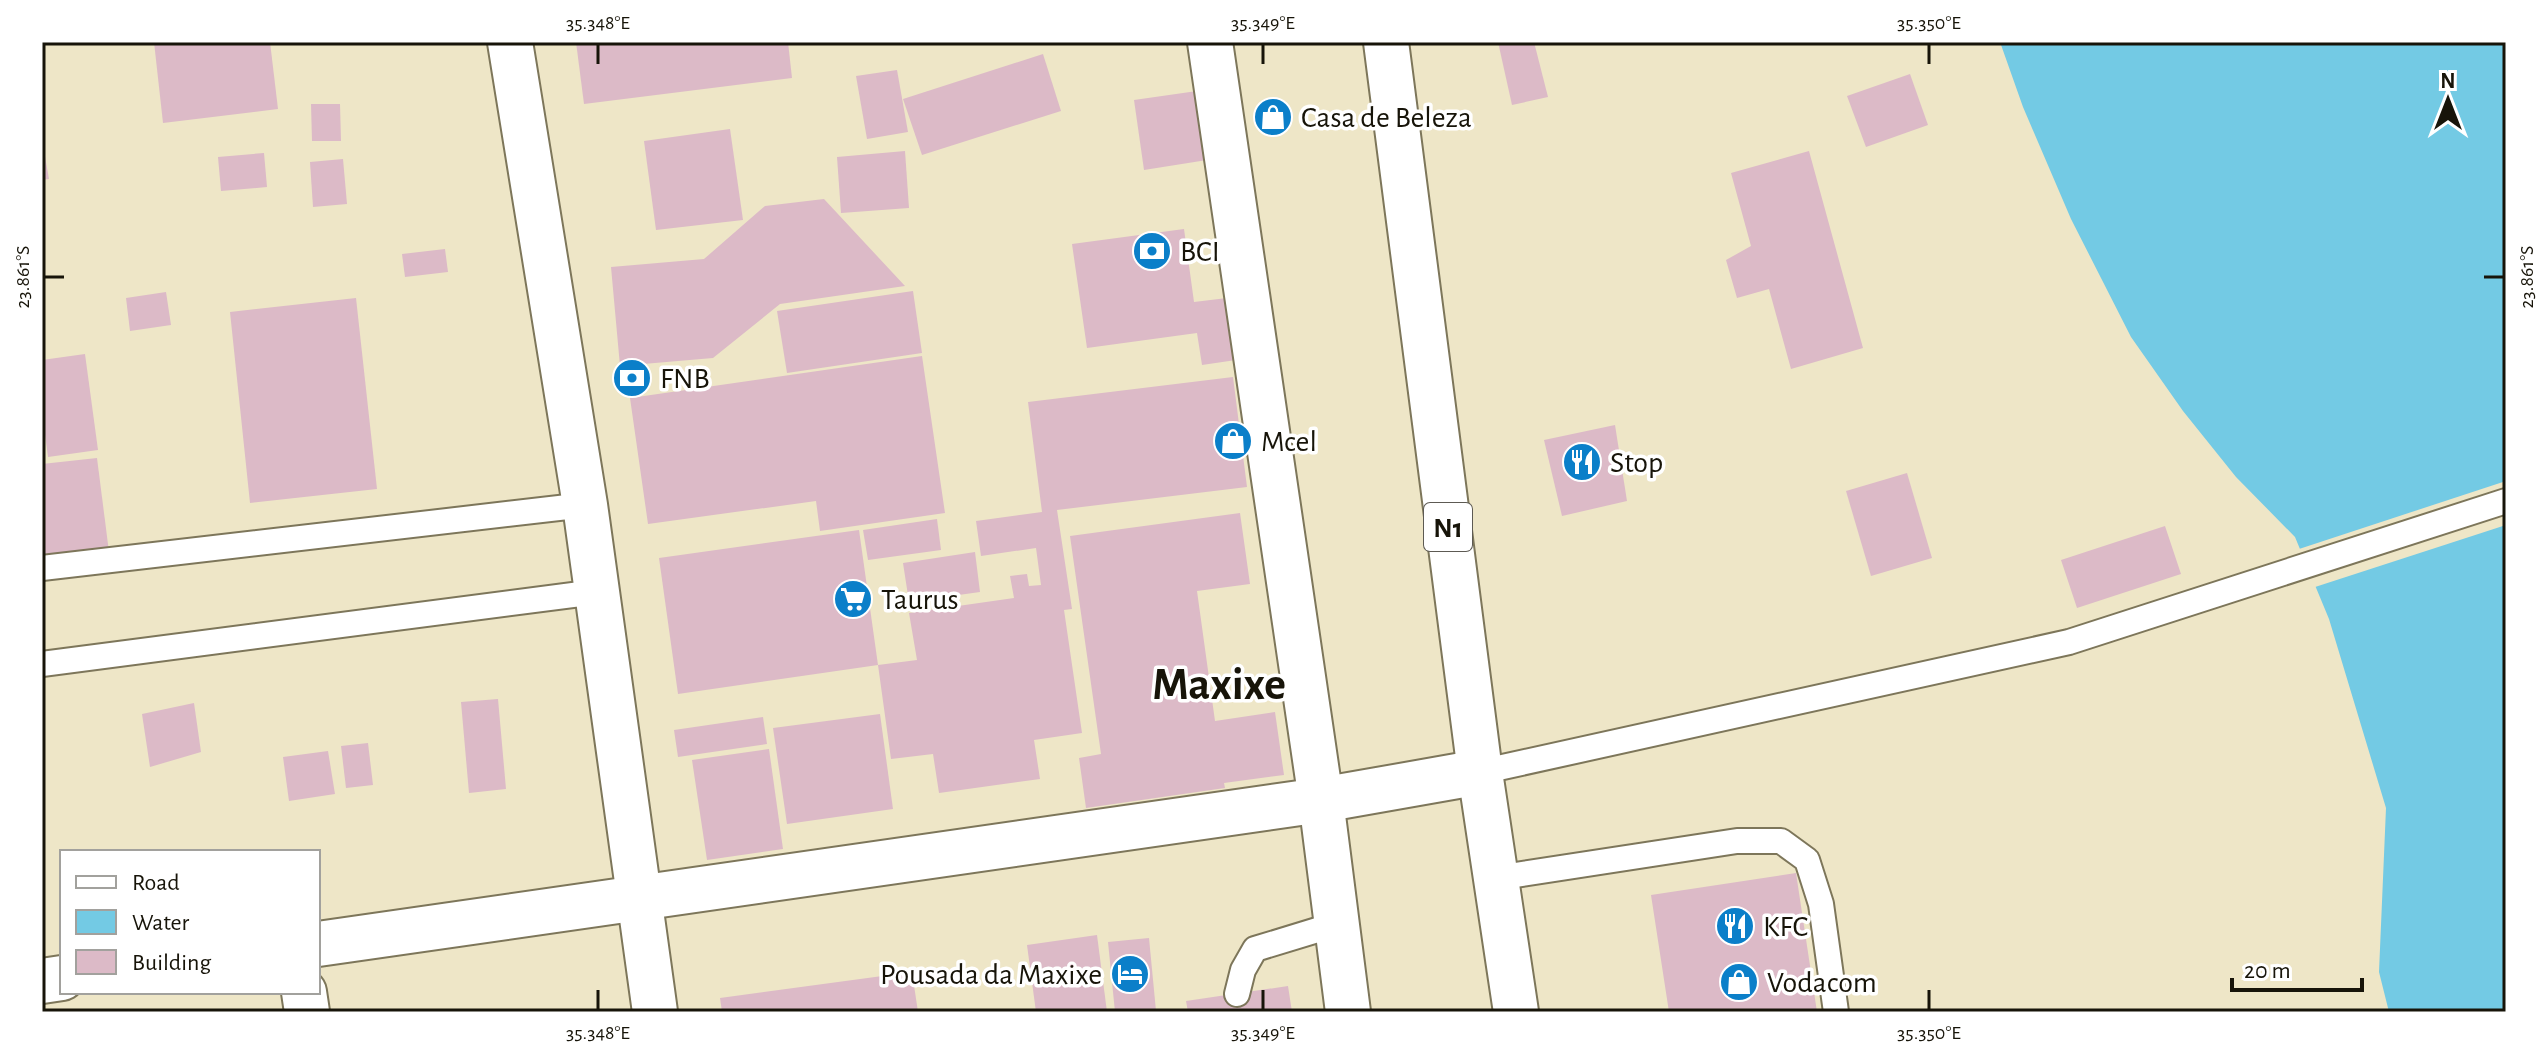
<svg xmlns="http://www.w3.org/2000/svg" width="2548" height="1054" font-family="'Alegreya Sans',sans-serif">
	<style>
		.water { fill: #73cae4 }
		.pier { fill: #eee6c7 }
		.building { fill: #dcbac7 }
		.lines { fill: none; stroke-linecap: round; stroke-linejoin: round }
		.lane-casing { stroke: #7d765a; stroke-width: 28 }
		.street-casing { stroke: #7d765a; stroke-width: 48 }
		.highway-casing { stroke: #7d765a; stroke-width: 48 }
		.lane { stroke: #fff; stroke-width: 24 }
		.street { stroke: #fff; stroke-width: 44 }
		.highway { stroke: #fff; stroke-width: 44 }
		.ticks { fill: none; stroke: #171409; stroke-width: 3 }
		.labels { text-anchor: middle; stroke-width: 7; stroke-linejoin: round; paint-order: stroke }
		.shield { fill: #fff; stroke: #5d5a53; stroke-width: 2 }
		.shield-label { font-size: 28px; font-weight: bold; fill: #171409 }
		.poi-label { font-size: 30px; fill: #171409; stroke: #fff; text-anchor: start }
		.town-label { font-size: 46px; font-weight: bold; fill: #171409; stroke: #fff }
		.neatline { fill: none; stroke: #171409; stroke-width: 3 }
		.ticks-label { font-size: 20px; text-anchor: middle; fill: #171409 }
	</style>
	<rect width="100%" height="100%" fill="#eee6c7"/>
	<!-- water -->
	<path class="water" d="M2000,42h506v970h-117l-10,-40 7,-164 -57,-189 -34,-82 -59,-60 -53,-66 -52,-74 -60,-118 -48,-112z"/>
	<!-- pier -->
	<path class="pier" d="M2506,481v44l-194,63 -16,-38z"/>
	<!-- building -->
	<g class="building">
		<path d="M154,42h116l8,67 -115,14z"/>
		<path d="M576,42h212l4,36 -208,26z"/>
		<path d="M1498,42h36l14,55 -36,8z"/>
		<path d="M1043,54l18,57 -139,44 -19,-56z"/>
		<path d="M897,70l11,62 -41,7 -11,-63z"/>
		<path d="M1910,74l18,51 -62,22 -19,-51z"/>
		<path d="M1197,91l10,69 -63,10 -10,-70z"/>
		<path d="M311,104h29l1,37h-29z"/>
		<path d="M730,129l13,91 -87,10 -12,-89z"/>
		<path d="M42,140l7,39 -7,1z"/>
		<path d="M905,151l4,57 -68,5 -4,-56z"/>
		<path d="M1809,151l54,197 -72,21 -22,-80 -32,9 -11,-38 25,-14 -20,-73z"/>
		<path d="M264,153l3,34 -46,4 -3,-34z"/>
		<path d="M343,159l4,45 -34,3 -3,-45z"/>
		<path d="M824,199l81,87 -125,18 -67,54 -93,8 -9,-99 93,-8 61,-53z"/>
		<path d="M1184,229l10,73 33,-4 9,62 -34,5 -5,-32 -110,15 -15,-104z"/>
		<path d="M445,249l3,23 -43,5 -3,-23z"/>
		<path d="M913,291l9,62 -135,20 -10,-62z"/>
		<path d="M166,292l5,33 -41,6 -4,-33z"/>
		<path d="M356,298l21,191 -127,14 -20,-191z"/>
		<path d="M85,354l13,96 -50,7 -6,-45v-52z"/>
		<path d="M922,356l23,157 -125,18 -4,-30 -168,23 -18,-126z"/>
		<path d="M1233,377l14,110 -190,23 15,99 -8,1 18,123 -48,7 6,39 -101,14 -6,-39 -42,5 -13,-94 39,-5 -8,-47 105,-15 -4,-22 17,-2 2,12 12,-1 -5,-37 -55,8 -5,-35 66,-9 -14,-110z"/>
		<path d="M1615,425l12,76 -65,15 -18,-76z"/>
		<path d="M97,458l12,94 -67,8v-96z"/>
		<path d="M1907,473l25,85 -61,18 -25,-85z"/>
		<path d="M1240,513l10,71 -53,7 18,130 60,-9 9,63 -60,8 1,5 -139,20 -7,-50 22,-4 -31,-218z"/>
		<path d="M937,519l4,31 -73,10 -5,-30z"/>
		<path d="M2165,526l16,48 -104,34 -16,-48z"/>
		<path d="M859,530l19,135 -200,29 -19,-136z"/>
		<path d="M975,552l5,40 -71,10 -6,-39z"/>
		<path d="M498,699l8,90 -37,4 -8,-91z"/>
		<path d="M194,703l7,49 -51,15 -8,-53z"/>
		<path d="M880,714l13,95 -106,15 -14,-96z"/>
		<path d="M763,717l4,27 -89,13 -4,-27z"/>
		<path d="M368,743l5,42 -27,3 -5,-42z"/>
		<path d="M769,749l14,100 -76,11 -15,-100z"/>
		<path d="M328,751l7,43 -46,7 -6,-44z"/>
		<path d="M1796,873l21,139h-148l-18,-117z"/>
		<path d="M1097,935l10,77h-71l-9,-67z"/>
		<path d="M1149,938l7,73 -41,1 -7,-70z"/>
		<path d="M912,972l6,40h-196l-2,-14z"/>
		<path d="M1288,986l4,26h-104l-2,-11z"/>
	</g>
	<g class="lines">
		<!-- lane casing -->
		<g class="lane-casing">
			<g id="lane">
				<path d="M42,568l543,-63"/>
				<path d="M42,664l554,-72"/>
				<path d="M1480,772l589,-130 437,-141"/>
				<path d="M1496,878l241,-37h44l26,19 14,44 15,108"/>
				<path d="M1237,994l6,-24 12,-21 82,-25"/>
			</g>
		</g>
		<!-- street casing -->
		<g class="street-casing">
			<g id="street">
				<path d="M510,42l75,463 70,507"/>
				<path d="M1210,42l111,758 27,212"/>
				<path d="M318,944l1003,-144 159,-28"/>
				<path d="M42,981l20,-3"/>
				<path d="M304,992l3,20"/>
			</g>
		</g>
		<!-- highway casing -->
		<g class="highway-casing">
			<path id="highway" d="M1386,42l94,730 36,240"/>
		</g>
		<!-- lane -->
		<use href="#lane" class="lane"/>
		<!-- street -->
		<use href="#street" class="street"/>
		<!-- highway -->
		<use href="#highway" class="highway"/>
	</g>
	<!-- ticks -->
	<path class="ticks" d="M598,44v20M1263,44v20M1929,44v20M44,277h20M2484,277h20M598,990v20M1263,990v20M1929,990v20"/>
	<!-- icons -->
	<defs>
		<g id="shop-disc" transform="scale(2)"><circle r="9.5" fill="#0b7fc9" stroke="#fff"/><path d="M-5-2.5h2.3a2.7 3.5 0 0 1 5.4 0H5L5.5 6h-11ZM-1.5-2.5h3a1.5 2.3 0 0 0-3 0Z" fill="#fff"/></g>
		<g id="bank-disc" transform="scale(2)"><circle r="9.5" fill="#0b7fc9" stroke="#fff"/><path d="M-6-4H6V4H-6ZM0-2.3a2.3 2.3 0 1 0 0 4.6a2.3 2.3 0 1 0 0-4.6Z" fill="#fff"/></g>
		<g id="restaurant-disc" transform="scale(2)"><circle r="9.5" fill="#0b7fc9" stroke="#fff"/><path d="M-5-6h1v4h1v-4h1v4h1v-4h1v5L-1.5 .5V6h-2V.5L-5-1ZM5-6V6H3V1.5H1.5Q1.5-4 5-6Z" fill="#fff"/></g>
		<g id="supermarket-disc" transform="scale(2)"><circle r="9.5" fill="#0b7fc9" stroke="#fff"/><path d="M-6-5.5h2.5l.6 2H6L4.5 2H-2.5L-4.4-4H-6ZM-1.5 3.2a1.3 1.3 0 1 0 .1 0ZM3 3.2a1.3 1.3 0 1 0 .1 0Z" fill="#fff"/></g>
		<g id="hotel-disc" transform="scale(2)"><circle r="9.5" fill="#0b7fc9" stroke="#fff"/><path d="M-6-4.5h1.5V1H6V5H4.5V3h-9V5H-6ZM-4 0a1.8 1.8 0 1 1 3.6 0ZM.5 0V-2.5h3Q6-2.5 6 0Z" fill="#fff"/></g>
	</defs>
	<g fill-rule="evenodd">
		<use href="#shop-disc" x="1273" y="117"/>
		<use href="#bank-disc" x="1152" y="251"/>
		<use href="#bank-disc" x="632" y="378"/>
		<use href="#shop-disc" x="1233" y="441"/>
		<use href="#restaurant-disc" x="1582" y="462"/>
		<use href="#supermarket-disc" x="853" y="599"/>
		<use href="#restaurant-disc" x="1735" y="926"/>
		<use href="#hotel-disc" x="1130" y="974"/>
		<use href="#shop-disc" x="1739" y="982"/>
	</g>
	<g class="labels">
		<!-- shield labels -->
		<rect class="shield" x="1424" y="503" width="48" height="48" rx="6"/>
		<g class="shield-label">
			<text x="1448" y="537">N1</text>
		</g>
		<!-- poi labels -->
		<g class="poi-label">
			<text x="1301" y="127">Casa de Beleza</text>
			<text x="1180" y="261">BCI</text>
			<text x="660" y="388">FNB</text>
			<text x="1261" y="451">Mcel</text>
			<text x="1610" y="472">Stop</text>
			<text x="881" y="609">Taurus</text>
			<text x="1763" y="936">KFC</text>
			<text x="1102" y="984" text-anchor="end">Pousada da Maxixe</text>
			<text x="1767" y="992">Vodacom</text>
		</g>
		<!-- town labels -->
		<g class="town-label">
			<text x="1219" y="699">Maxixe</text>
		</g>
	</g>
	<!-- border -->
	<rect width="2548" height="1054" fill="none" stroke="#ffffff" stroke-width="88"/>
	<!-- legend -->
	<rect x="60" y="850" width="260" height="144" fill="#ffffff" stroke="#a2a19d" stroke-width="2"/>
	<rect x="76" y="876" width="40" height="12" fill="#ffffff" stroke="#a2a19d" stroke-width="2"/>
	<text x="132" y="890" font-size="24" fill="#171409">Road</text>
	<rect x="76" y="910" width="40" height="24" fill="#73cae4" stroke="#a2a19d" stroke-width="2"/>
	<text x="132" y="930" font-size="24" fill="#171409">Water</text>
	<rect x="76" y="950" width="40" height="24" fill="#dcbac7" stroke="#a2a19d" stroke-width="2"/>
	<text x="132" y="970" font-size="24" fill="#171409">Building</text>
	<!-- north arrow -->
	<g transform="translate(2448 100)" stroke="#ffffff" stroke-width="6" paint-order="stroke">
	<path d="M0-6L14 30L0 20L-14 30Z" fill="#171409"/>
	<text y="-12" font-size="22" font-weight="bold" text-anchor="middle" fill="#171409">N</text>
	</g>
	<!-- scale -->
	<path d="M2232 978v12h130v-12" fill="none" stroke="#171409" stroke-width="4"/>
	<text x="2244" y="978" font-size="24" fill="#171409" stroke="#ffffff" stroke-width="6" paint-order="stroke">20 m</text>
	<rect x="44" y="44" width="2460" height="966" class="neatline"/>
	<g class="ticks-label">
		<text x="598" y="29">35.348°E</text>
		<text x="1263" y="29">35.349°E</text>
		<text x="1929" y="29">35.350°E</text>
		<text transform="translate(22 277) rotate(-90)" y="7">23.861°S</text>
		<text transform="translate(2526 277) rotate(-90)" y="7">23.861°S</text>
		<text x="598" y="1039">35.348°E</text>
		<text x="1263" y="1039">35.349°E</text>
		<text x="1929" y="1039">35.350°E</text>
	</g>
</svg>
